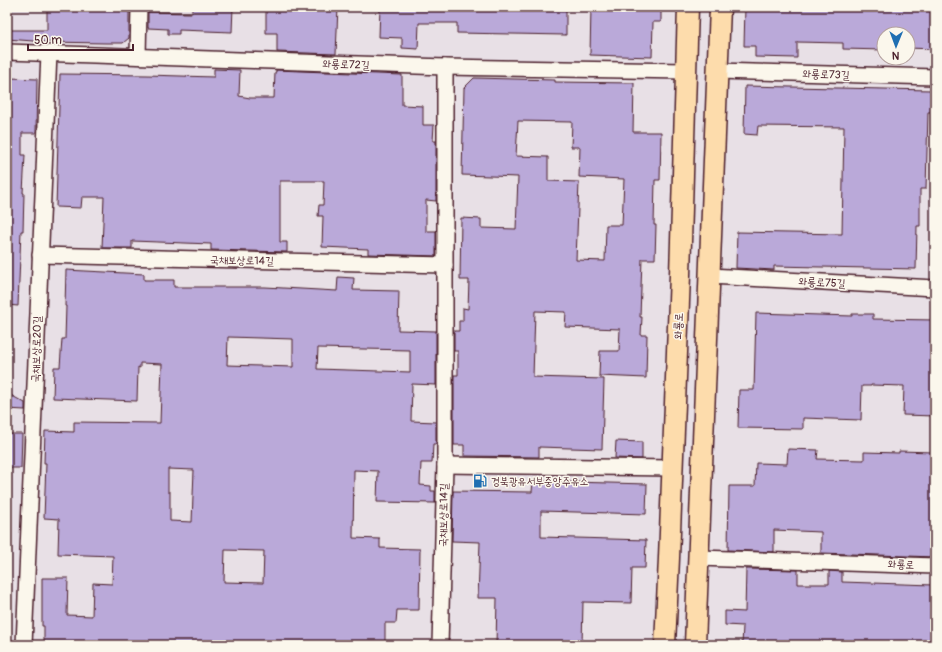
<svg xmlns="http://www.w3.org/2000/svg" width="942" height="652" font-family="Pangolin,'Poor Story',sans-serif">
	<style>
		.built { fill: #e8e0e6; fill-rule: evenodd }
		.building { fill: #baa9d9; stroke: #4a1f2b; fill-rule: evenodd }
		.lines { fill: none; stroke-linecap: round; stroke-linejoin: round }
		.minor-casing { stroke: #4a1f2b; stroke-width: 18 }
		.major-casing { stroke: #4a1f2b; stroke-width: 23 }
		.minor { stroke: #fbf7ec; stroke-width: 15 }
		.major { stroke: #fddcac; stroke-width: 20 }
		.labels { text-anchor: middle; stroke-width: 3; stroke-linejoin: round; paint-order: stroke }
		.street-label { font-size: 11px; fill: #4a1f2b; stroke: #fbf7ec }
		.poi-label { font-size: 11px; fill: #4a1f2b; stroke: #fbf7ec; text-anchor: start }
	</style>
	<rect width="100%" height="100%" fill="#fbf7ec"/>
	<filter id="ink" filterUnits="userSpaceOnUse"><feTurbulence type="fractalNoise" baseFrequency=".025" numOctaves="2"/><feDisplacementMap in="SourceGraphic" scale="8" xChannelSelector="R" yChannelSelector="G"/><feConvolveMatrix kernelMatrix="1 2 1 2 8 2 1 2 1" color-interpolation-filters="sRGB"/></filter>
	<g filter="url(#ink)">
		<!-- built -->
		<path class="built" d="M7,7h928v638h-928zM884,34h24v24h-24z"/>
		<!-- building -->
		<g class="building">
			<path d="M47,7h59v1l23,1v29l-6,5h-17l-60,-1 -39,-3v-9h40z"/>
			<path d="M192,7h41l-1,25 -53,-2v4h-11v-5l-20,-1v-16l44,1z"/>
			<path d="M266,7h72l-2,47 -59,-2v-19h-11z"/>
			<path d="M380,7h186v28l-109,-2v-10h-38l-1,26 -16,-1v-10l-23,-1z"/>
			<path d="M591,7h70v15h-8l-1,35 -62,-2z"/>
			<path d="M745,7h190l-1,42 -26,-1v-14h-24v16l-41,-1v-6l-46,-1v16l-42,-1v-11h-11z"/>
			<path d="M214,69l26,1 -1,26 11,2h24l1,-26h1v-2l126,5v30l21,1v19h11l-1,16h3v60l-10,-1v31h10v25l-68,-2v-5l-46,-2 1,-31h-5l1,-11h4l1,-24h-44v61h7v10l-76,-2v-6l-79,-3v7h-30l2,-51h-22l-1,11 -25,-1 4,-133 87,1 67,2z"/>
			<path d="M10,78l27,1 -1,54h-14v22h3l-2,38h1l-1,38h-2l-3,75 -11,-1v-168h2z"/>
			<path d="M474,78l81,2v2l79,1 -1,49h28l-1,48h-5l-1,45h2l-1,34h-13l-2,58h2l-1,18h6l-1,43 -47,-2 1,-25h19l1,-22 -55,-2 1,-15 -31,-1 -2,66 71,2 -2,70 -63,-2v10l-75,-1v-11h-10v-70h4v-24h-4v-20h5v-10h4v-13l5,1 1,-29h-9l1,-62 20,1v9l35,1 2,-52 -56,-2 2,-87zM518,121l54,1 -1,25h9l-1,30 45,2 -2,46h-16l-1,36 -29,-1 3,-78 -31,-1v-24l-32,-1z"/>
			<path d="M745,86l186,4v7l4,-1v16h-7l-2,77h-6v37h-3l-1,43 -142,-3v4l-38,-2 1,-36 105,2 2,-107 -86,-1 -1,9 -13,-1z"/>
			<path d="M66,270l78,4v6h30v7h91l72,4 1,-14 16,1 -1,12 46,1 -1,39 38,1v54l-24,-1 -1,37 25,1v22h-3l-1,19h-11l-1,22 11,1v5h4v12l-58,-1 1,-31 -24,-1 -1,68 27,1v9l40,1 -1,61h-22l-1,13h-11v22h-341v-19h-2v-48h26l-1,37 25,1 1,-33 19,1 1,-28 -55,-2 1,-35 -15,-1 2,-55h-2l1,-32 29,1v-10l86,1 2,-59 -22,-1v5l-2,-1 -1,34 -84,-3 1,-31h6l2,-28h3l1,-33h-1zM228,337l65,2v28l-66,-2zM318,348l92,2v22l-93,-3zM168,469l26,1 -2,52 -22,-1v-29h-2zM225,550l39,1 -1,32 -39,-1z"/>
			<path d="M756,313l96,3v-2h21v5l62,1v96l-32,-1 1,-29 -33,-1v1h-9l-1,34 -58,-2v11l-65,-1 1,-38h15z"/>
			<path d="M7,393l18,10v7l-18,-1z"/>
			<path d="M7,434h15l-1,34h-14z"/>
			<path d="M616,441l26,1v17l-27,-1z"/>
			<path d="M788,449l30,1 -1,9 47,1v-8l35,1v-2l33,1v9h3v96l-114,-4v-21l-47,-2v22l-46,-2 1,-64h26l1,-23 31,1z"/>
			<path d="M533,481l114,3 -1,30 -105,-3v26l105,3 -1,28h-13l-1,35 -48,-1 -1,43h-86l1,-47h-19l2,-56 -28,-1 1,-50 79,1z"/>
			<path d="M746,569l52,1v14h31v-13l13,1v10l91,3 -1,34h3v26h-116v-2l-31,-1v3h-46l1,-19 -18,-1v-14l20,1z"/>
		</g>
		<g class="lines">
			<!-- minor casing -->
			<g class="minor-casing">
				<g id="minor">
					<path d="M7,52l438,15 240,4"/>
					<path d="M138,56l1,-49"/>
					<path d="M718,71l217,6"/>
					<path d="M40,255l405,10"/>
					<path d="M710,276l225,12"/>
					<path d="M445,465l227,3"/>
					<path d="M699,558l236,8"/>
					<path d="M24,645l25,-592"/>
					<path d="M440,645l5,-180v-398"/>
				</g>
			</g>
			<!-- major casing -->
			<g class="major-casing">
				<g id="major">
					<path d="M665,645l4,-87 11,-283 8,-268"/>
					<path d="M695,645l25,-638"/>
				</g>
			</g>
			<!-- minor -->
			<use href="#minor" class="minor"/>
			<!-- major -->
			<use href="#major" class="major"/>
		</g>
	</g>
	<!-- icons -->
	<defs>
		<g id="fuel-bare" transform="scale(1.08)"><path d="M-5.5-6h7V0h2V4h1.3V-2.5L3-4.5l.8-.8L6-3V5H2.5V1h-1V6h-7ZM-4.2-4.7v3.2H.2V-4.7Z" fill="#1f6fb2" stroke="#fbf7ec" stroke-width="2.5" paint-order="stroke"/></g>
	</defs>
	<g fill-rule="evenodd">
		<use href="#fuel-bare" x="480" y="481"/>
	</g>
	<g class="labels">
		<!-- street labels -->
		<g class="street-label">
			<text transform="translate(346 64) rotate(2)" y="4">와룡로72길</text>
			<text transform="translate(826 74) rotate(2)" y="4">와룡로73길</text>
			<text transform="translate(242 260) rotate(1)" y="4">국채보상로14길</text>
			<text transform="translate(822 282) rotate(3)" y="4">와룡로75길</text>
			<text transform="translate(678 326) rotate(-88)" y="4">와룡로</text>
			<text transform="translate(36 349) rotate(-88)" y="4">국채보상로20길</text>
			<text transform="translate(443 515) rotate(-89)" y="4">국채보상로14길</text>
			<text transform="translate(901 564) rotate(2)" y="4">와룡로</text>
		</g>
		<!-- poi labels -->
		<g class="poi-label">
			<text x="491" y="485">경북광유서부중앙주유소</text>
		</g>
	</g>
	<!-- margin -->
	<rect width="942" height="652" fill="none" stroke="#fbf7ec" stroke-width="24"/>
	<rect x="12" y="12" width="918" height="628" fill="none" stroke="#4a1f2b" stroke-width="1.5" filter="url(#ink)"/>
	<!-- north arrow -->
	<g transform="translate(896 46) rotate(181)"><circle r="19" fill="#fbf7ec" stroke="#b4a19f"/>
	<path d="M0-3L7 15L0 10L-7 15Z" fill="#1f6fb2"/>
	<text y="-6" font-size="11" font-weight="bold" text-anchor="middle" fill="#4a1f2b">N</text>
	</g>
	<!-- scale -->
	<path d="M28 44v6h105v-6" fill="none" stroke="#4a1f2b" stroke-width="2"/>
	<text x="34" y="44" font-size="12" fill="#4a1f2b" stroke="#fbf7ec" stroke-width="3" paint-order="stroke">50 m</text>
</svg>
